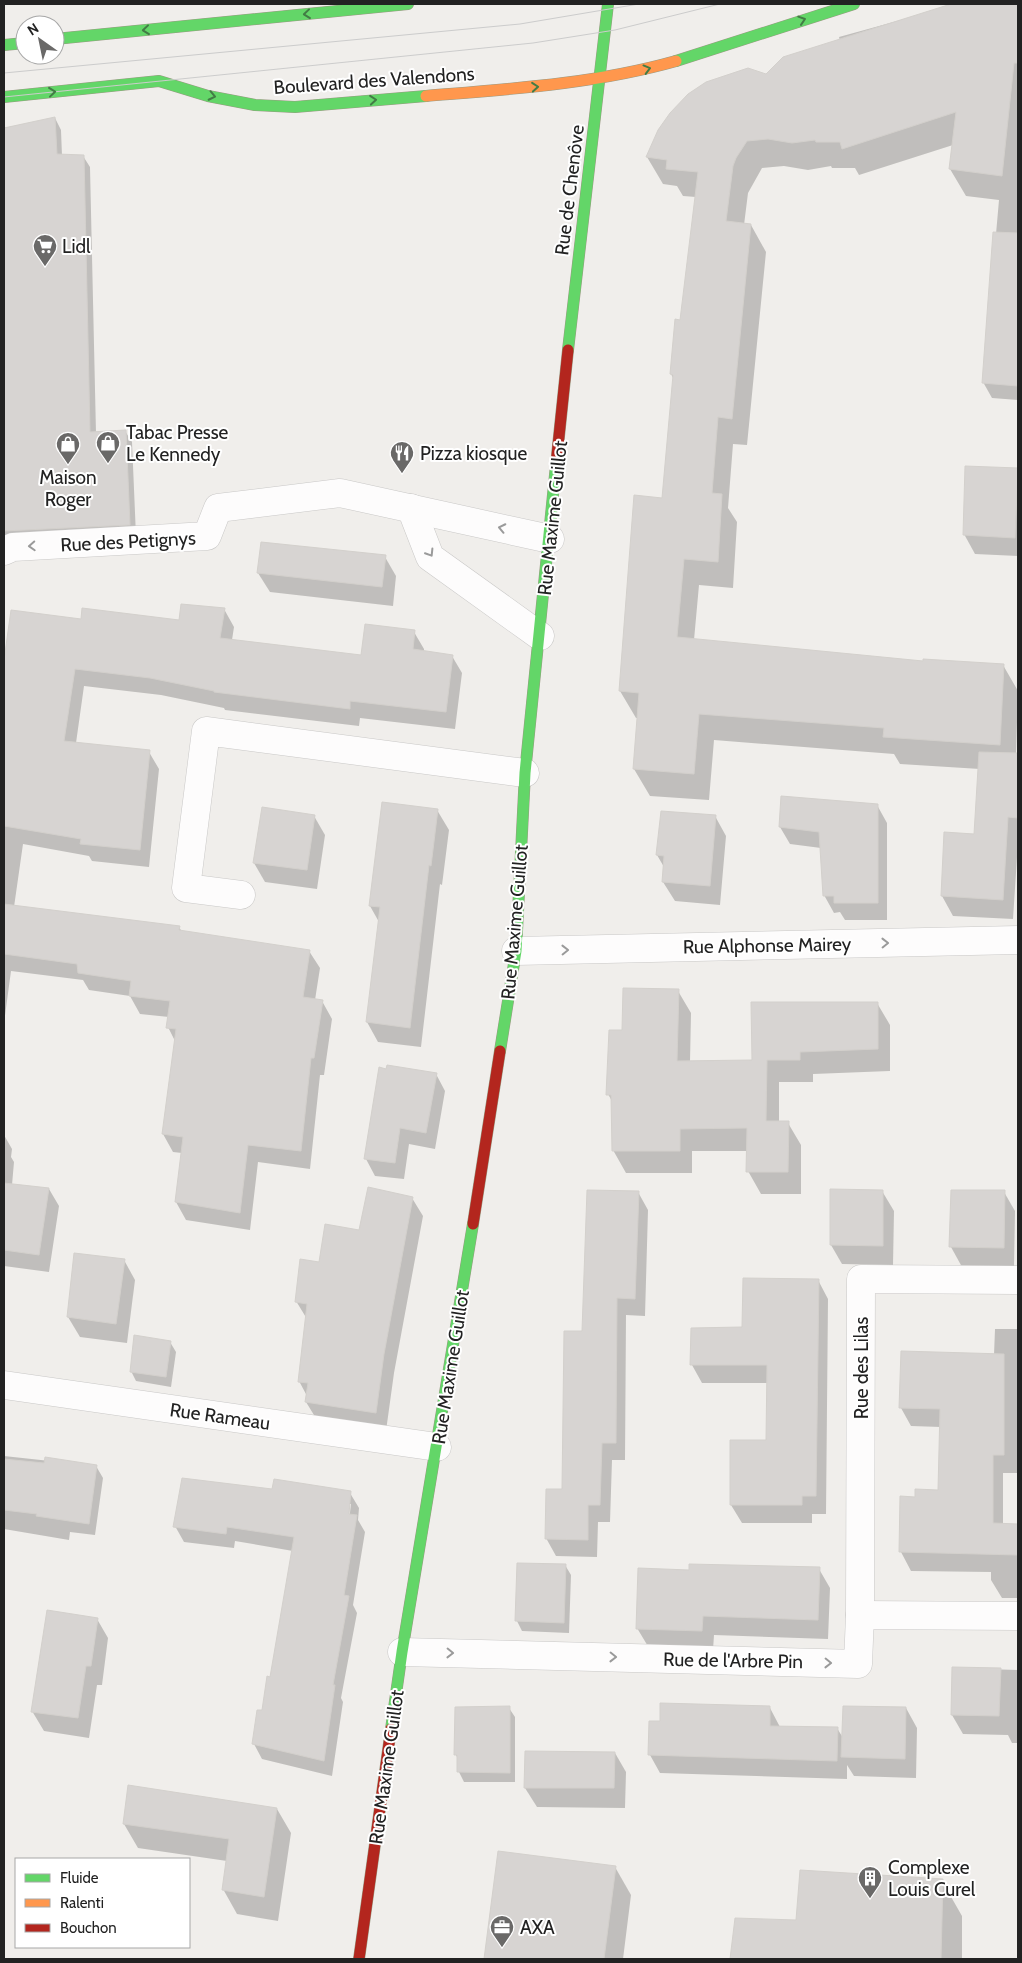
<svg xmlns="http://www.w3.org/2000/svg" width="1022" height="1963" font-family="Cabin,sans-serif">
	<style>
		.shadow { fill: #0003; fill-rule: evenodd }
		.building { fill: #d7d4d2; stroke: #d3d0cc }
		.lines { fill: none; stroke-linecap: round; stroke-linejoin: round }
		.street-casing { stroke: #c9c8c7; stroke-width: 29 }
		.fast-casing { stroke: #999a82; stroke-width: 12 }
		.slow-casing { stroke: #999a82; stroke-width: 12 }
		.jam-casing { stroke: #999a82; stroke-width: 12 }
		.street { stroke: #fdfcfc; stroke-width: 28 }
		.fast { stroke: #63d668; stroke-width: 11 }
		.slow { stroke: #ff974d; stroke-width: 11 }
		.jam { stroke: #b3261e; stroke-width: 11 }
		.tram { stroke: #ccc; stroke-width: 1 }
		.oneway { stroke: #427c45 }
		.oneway2 { stroke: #9a9a9a }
		.labels { text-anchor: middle; stroke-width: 4; stroke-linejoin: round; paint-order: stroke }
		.street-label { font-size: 19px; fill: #222; stroke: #fff }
		.poi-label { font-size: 19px; fill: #222; stroke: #fff; text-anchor: start }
	</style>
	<rect width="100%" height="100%" fill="#f0eeeb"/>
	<!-- shadow -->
	<g class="shadow">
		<path d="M959,4h59v396l-26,-2 -9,-16 16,-182 -33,-4 -16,-27 3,-24 -94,30 -4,-7h-23l-1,-2 -23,4 -24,-4 -22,2 -14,25 -4,32h7l15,27 -19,193 -14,-1 -5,64 9,14 -4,66 -34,-3 -5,55 230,23 79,2 15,26 -2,63h2v88l-5,77 -60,-3 -11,-20 33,-61 5,-66 -80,-5 -6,-10 -180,-14 -5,60 -59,-4 -16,-27 4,-51h-2l-16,-27 44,-192 10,-119 -3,-6 10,-53 15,-124 -13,-1 -6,-10 -14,-2 -16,-27 119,-82 74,-34 -1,-4z"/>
		<path d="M55,118l6,12 1,26h21l7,11 6,266 29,-2 7,11 4,94 -132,5v-113l43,-18 -43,1v-283z"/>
		<path d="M967,467l51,3v86l-43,-2 -11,-20z"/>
		<path d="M385,557l11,19 -3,30 -123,-14 -12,-19z"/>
		<path d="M224,609l10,18 -2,13 130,16 52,-24 10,17v3l28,4 10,17 -7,56 -95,-11 -1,8 -134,-16 -1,-2 -63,-13 -77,-9 -8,57 73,9 10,17 -10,98 -57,-6 -3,-5 -66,-12 -9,63 165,20 3,5 127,19 11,17 -5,32 7,1 10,18 -8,56h-4l-10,94 -52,-7 -8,68 -64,-10 -10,-18 6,-49 -9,-1 -10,-18 12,-93 -7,-14 1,-10 -29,-3 -10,-18 -41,-6 -6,-10 -72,-9 -7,52v-355l8,-56 70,9 98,1z"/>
		<path d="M877,805l10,18v97h-42l-5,-8 -6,1 -10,-18 -3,-47 -31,-4 -10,-17z"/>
		<path d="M437,810l12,20 -7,55 -2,-1 -19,163 -43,-5 -11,-20 12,-100 -9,-16z"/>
		<path d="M314,816l11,19 -8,54 -52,-7 -11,-19z"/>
		<path d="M715,816l11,20 -6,69 -45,-4 -12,-19 1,-15 -7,-12z"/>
		<path d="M678,991l13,22 -1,49 63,-1 124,-58 13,22v46l-77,3v8h-34v41h9l13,22v49h-40l-13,-23v-20h-56v22h-66l-13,-23v-47l-5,-9 15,-63z"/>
		<path d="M436,1074l9,17 -10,58 -26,-5 -5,35 -29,-3 -9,-17z"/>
		<path d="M4,1135l8,14 -1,8 3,5 -2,23 37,4 10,17 -10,66 -45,-6z"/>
		<path d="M882,1191l12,20 -1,54 -51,-1 -11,-19z"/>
		<path d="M638,1192l10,18 -3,106 -19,-1 -1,145h-13l-2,62h-12l-1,35 -41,-1 -10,-18 18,-47 19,-159z"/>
		<path d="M1004,1192l11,19 -1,56h-52l-11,-20z"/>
		<path d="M412,1198l11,18 -29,157 -8,58 -69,-11 -11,-18 1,-6 -8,-15 8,-62 -11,-18 24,-37 40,-33z"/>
		<path d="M124,1260l11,20 -8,63 -47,-6 -12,-20z"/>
		<path d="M818,1280l10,19 -2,215h-14v9h-70l-11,-18 36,-64 1,-58h-66l-10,-18z"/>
		<path d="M995,1329h23v144h-15v52h15v73h-16l-11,-18v-8l-80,-1 -10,-19v-54h15l23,-7 2,-64 -30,-1 -10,-18 93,-53z"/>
		<path d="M170,1342l6,10 -5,35 -35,-6 -5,-10z"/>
		<path d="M4,1456l92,10 7,12 -8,57 -25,-3 -1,8 -65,-11z"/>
		<path d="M273,1490l77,3 9,15 -1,12 7,12 -12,73 4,8 -16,85 2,4 -11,74 -70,-17 -8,-15 17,-66 22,-127 -58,-10 -1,7 -50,-6 -9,-16zM348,1504h3l-2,17z"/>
		<path d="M565,1565l6,10 -2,58 -47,-2 -5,-10z"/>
		<path d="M819,1569l11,19 -2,51 -114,-4 -1,15 -64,-2 -12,-20 53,-57z"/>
		<path d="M97,1619l11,19 -6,47h-5l-8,53 -45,-7 -12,-20z"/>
		<path d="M953,1668l65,2v73h-6l-4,-8 -45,-1 -11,-19z"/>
		<path d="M509,1708l6,9v65h-51l-5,-10 -1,-13 -2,-4z"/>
		<path d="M770,1708l10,19 57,1 6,10 63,-30 11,20 -1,50 -62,-2 -7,-11v14l-187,-6 -10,-18 11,-33z"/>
		<path d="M615,1753l11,19 -1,36 -88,-1 -12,-19z"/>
		<path d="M277,1809l14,24 -13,88 -41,-7 -14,-25 4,-28 -89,-13 -14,-24z"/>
		<path d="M499,1852l116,15 16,28 -8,64h-138z"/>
		<path d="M942,1881l20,35v43h-231l5,-40 61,3z"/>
	</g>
	<!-- building -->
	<g class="building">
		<path d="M951,4h67v59h-4l-12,113 -53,-7 7,-57 -114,37 -2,-7h-24l-1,-2 -23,3 -24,-4 -21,2 -11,17 -3,8 -7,55 25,3 -19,195 -14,-2 -6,76 10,1 -4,68 -34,-3 -7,78 246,24v-2l81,5 -4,81 -117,-8 1,-9 -185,-14 -5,60 -61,-5 6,-76 -20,-2 15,-196 28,3 11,-123 -3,-1 5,-55 5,1 18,-148 -32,-3 1,-9 -21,-3 12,-27 12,-17 18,-19 18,-12 42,-14 18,6 17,-17z"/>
		<path d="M55,117l2,37 27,1 6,277 36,-2 4,95 -126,6v-403z"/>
		<path d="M993,232l25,1v153l-36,-3z"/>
		<path d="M965,466l53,2 -3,70 -52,-3z"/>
		<path d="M261,542l125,13 -4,32 -125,-14z"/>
		<path d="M181,604l44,4 -5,30 141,17 4,-31 50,6 -2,19 40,6 -7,57 -96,-11v8l-136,-17v-1l-64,-13 -75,-9 -11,72 86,9 -10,100 -60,-6 1,-5 -77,-13v-166l7,-50 70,9 1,-11 97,12z"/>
		<path d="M979,752l39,1v65l-10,-1 -5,83 -62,-4 3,-64 30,2z"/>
		<path d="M781,796l97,8v99h-44v-7h-11l-4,-64 -40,-5z"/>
		<path d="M382,802l56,7 -7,57 -2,-1 -19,163 -44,-6 14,-115 -11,-1z"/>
		<path d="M262,807l53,8 -8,55 -54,-7z"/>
		<path d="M661,811l55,4 -6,71 -48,-4 2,-26 -8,-1z"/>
		<path d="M4,904l176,22 -1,4 131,20 -7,47 20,3 -9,58h-3l-10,93 -53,-6 -8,68 -65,-11 8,-65 -21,-3 14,-105 -10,-1 4,-27 -41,-5 2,-15 -53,-8 -1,-9 -73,-10z"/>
		<path d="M623,988l56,1 -2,72 75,-1 -1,-58h127v47l-78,3v8h-33l-1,61h23l-1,51h-42l1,-44 -67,1v22h-68l-1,-56h-5l3,-65h13z"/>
		<path d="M387,1065l50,8 -11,60 -26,-5 -5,35 -31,-4 15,-92 7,2z"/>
		<path d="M4,1183l45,5 -10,67 -35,-5z"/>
		<path d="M368,1187l45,10 -29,157 -8,59 -71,-11 3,-19 -10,-1 9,-78 -12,-2 5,-43 19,3 6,-38 34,6z"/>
		<path d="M830,1189l53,1v56l-53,-1z"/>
		<path d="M587,1190l52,1 -4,108 -18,-1 -1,145h-14l-2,62h-12v35l-43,-1 1,-50h16l2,-158h18z"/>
		<path d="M951,1190h54l-1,58 -55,-1z"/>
		<path d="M74,1253l51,6 -9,65 -49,-7z"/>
		<path d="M743,1278l76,1 -3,217h-14v9h-72v-65h36l1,-75h-77l1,-37 51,-1z"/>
		<path d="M134,1335l37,6 -5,36 -36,-5z"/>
		<path d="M901,1351l103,3v101h-11v68l25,1v31l-119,-3 1,-56 15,1v-8l23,1 2,-81 -41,-1z"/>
		<path d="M45,1457l52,8 -8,59 -53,-8 1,-2 -33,-4v-51l40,4z"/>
		<path d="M182,1478l90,11 2,-10 77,12 -2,23 8,1 -13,80 5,1 -16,89h2l-11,76 -72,-17 5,-34h5l5,-34 3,1 24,-140 -67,-10 -1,7 -53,-7z"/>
		<path d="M517,1563l49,1 -2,59 -49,-2z"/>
		<path d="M689,1564l131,3 -2,53 -115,-4 -1,15 -66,-2 2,-61 51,2z"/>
		<path d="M47,1610l51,8 -7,48h-5l-8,52 -47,-6z"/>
		<path d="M952,1667l49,1 -2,48 -48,-1z"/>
		<path d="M660,1703l110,3v20l68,1 -1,34 -189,-6 1,-34h11z"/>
		<path d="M510,1706v67l-53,-1v-17h-3l1,-48z"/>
		<path d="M843,1706l63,1 -1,52 -64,-2z"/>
		<path d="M525,1751l90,1 -1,36h-90z"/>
		<path d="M128,1785l149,23 -13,89 -42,-7 7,-51 -106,-15z"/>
		<path d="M498,1851l118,15 -12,93h-120z"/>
		<path d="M800,1870l143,9 -2,80h-211l5,-41 61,2z"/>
	</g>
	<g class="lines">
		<!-- street casing -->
		<g class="street-casing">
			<g id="street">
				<path d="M411,508l19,49 110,79"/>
				<path d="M4,551l9,-4 194,-11 11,-28 122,-15 210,46"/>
				<path d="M241,895l-55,-7 20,-157 319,42"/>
				<path d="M516,951l502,-11"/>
				<path d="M4,1385l433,62"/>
				<path d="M860,1615l1,-336 157,1"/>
				<path d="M402,1652l456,12 2,-49 158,1"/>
			</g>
		</g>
		<!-- fast casing -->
		<g class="fast-casing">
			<g id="fast">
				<path d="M55,39l353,-35"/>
				<path d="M4,45l21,-2"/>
				<path d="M676,61l178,-57"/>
				<path d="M4,97l155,-16 49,15 47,9 40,2 131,-11"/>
				<path d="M568,350l40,-346"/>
				<path d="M500,1051l16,-100 9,-178 31,-308"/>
				<path d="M391,1729l11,-77 71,-428"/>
			</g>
		</g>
		<!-- slow casing -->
		<g class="slow-casing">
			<path id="slow" d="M426,96c85,-7 168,-12 250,-35"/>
		</g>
		<!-- jam casing -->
		<g class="jam-casing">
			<g id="jam">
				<path d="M556,465l12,-115"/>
				<path d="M473,1224l27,-173"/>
				<path d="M359,1959l32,-230"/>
			</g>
		</g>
		<!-- street -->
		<use href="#street" class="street"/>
		<!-- fast -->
		<use href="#fast" class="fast"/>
		<!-- slow -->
		<use href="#slow" class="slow"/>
		<!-- jam -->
		<use href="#jam" class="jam"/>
		<!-- tram -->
		<g class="tram">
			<path d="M4,73l516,-49 119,-20"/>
			<path d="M4,97l529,-54 82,-13 105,-26"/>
		</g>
	</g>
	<!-- one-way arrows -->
	<defs><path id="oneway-chevron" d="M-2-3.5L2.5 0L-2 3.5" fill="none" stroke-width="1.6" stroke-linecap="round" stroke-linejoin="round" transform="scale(1.25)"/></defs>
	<g class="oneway">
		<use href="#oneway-chevron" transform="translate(307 14) rotate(174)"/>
		<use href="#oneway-chevron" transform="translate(802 20) rotate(-18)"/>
		<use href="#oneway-chevron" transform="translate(146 30) rotate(174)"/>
		<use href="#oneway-chevron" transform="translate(647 69) rotate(-15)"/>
		<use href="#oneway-chevron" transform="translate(535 87) rotate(-5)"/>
		<use href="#oneway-chevron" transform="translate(52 92) rotate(-6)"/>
		<use href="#oneway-chevron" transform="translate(212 96) rotate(12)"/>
		<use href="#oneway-chevron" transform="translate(373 100) rotate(-5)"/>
	</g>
	<g class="oneway2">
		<use href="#oneway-chevron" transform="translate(502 528) rotate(-168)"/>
		<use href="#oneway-chevron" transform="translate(32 546) rotate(177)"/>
		<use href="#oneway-chevron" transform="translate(430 553) rotate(58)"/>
		<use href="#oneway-chevron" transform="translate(885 943) rotate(-1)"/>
		<use href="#oneway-chevron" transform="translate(565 950) rotate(-1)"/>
		<use href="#oneway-chevron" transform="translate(450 1653) rotate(1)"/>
		<use href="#oneway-chevron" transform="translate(613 1657) rotate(1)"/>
		<use href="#oneway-chevron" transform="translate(828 1663) rotate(1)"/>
	</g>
	<!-- icons -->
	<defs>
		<g id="supermarket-pin" transform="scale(1.25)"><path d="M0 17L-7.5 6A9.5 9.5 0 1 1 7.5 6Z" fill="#6a6968" stroke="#fff"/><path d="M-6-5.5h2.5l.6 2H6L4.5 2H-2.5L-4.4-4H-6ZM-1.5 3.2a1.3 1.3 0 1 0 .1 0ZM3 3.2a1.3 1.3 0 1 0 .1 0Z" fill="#fff"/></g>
		<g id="shop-pin" transform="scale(1.25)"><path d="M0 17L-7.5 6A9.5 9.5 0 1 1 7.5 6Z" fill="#6a6968" stroke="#fff"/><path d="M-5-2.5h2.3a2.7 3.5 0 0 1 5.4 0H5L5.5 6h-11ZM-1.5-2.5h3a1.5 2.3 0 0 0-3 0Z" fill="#fff"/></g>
		<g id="restaurant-pin" transform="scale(1.25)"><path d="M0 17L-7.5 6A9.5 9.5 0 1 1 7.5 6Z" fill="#6a6968" stroke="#fff"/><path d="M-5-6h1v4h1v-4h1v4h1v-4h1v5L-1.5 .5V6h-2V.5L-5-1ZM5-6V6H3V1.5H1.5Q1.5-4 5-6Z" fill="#fff"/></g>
		<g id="building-pin" transform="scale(1.25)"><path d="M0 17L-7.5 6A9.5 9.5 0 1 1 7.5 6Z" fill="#6a6968" stroke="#fff"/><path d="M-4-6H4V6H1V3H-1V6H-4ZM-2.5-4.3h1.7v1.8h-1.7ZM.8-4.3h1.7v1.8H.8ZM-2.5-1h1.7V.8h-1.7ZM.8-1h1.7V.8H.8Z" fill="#fff"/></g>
		<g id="office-pin" transform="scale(1.25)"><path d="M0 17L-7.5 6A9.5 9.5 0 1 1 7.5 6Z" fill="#6a6968" stroke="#fff"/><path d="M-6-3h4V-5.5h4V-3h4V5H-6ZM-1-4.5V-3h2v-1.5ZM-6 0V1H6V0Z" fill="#fff"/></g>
	</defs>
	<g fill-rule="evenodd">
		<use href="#supermarket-pin" x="45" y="246"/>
		<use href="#shop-pin" x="108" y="443"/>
		<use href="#shop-pin" x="68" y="444"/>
		<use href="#restaurant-pin" x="402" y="453"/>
		<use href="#building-pin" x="870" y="1878"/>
		<use href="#office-pin" x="502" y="1927"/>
	</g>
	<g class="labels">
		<!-- street labels -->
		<g class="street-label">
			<text transform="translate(374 80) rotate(-4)" y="7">Boulevard des Valendons</text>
			<text transform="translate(569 190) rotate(-83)" y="7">Rue de Chenôve</text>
			<text transform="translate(552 518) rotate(-84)" y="7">Rue Maxime Guillot</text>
			<text transform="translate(128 541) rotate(-3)" y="7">Rue des Petignys</text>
			<text transform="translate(514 922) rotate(-85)" y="7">Rue Maxime Guillot</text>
			<text transform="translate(767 945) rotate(-1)" y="7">Rue Alphonse Mairey</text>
			<text transform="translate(450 1367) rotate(-81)" y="7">Rue Maxime Guillot</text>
			<text transform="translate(861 1368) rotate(-90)" y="7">Rue des Lilas</text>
			<text transform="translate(220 1416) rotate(8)" y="7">Rue Rameau</text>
			<text transform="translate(733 1660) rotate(1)" y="7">Rue de l'Arbre Pin</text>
			<text transform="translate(386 1767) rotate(-82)" y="7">Rue Maxime Guillot</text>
		</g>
		<!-- poi labels -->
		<g class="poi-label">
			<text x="62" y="253">Lidl</text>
			<text x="126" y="439">Tabac Presse<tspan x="126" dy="22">Le Kennedy</tspan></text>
			<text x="420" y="460">Pizza kiosque</text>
			<text x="68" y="484" text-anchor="middle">Maison<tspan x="68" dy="22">Roger</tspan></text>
			<text x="888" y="1874">Complexe<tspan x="888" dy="22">Louis Curel</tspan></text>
			<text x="520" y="1934">AXA</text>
		</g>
	</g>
	<!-- border -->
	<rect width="1022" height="1963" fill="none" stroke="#222222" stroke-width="10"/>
	<!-- legend -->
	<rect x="15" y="1858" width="175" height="90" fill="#ffffff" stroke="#a7a7a7"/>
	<rect x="25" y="1874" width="25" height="8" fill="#63d668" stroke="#a7a7a7"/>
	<text x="60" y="1883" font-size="15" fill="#222222">Fluide</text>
	<rect x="25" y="1899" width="25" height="8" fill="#ff974d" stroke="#a7a7a7"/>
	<text x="60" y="1908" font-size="15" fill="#222222">Ralenti</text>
	<rect x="25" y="1924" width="25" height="8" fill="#b3261e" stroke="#a7a7a7"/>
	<text x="60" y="1933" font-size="15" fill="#222222">Bouchon</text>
	<!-- north arrow -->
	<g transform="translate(40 40) rotate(327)"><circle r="24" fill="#ffffff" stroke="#a7a7a7"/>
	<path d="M0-4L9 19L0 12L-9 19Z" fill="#6a6968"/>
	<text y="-8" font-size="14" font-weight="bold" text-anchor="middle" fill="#222222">N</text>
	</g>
</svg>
